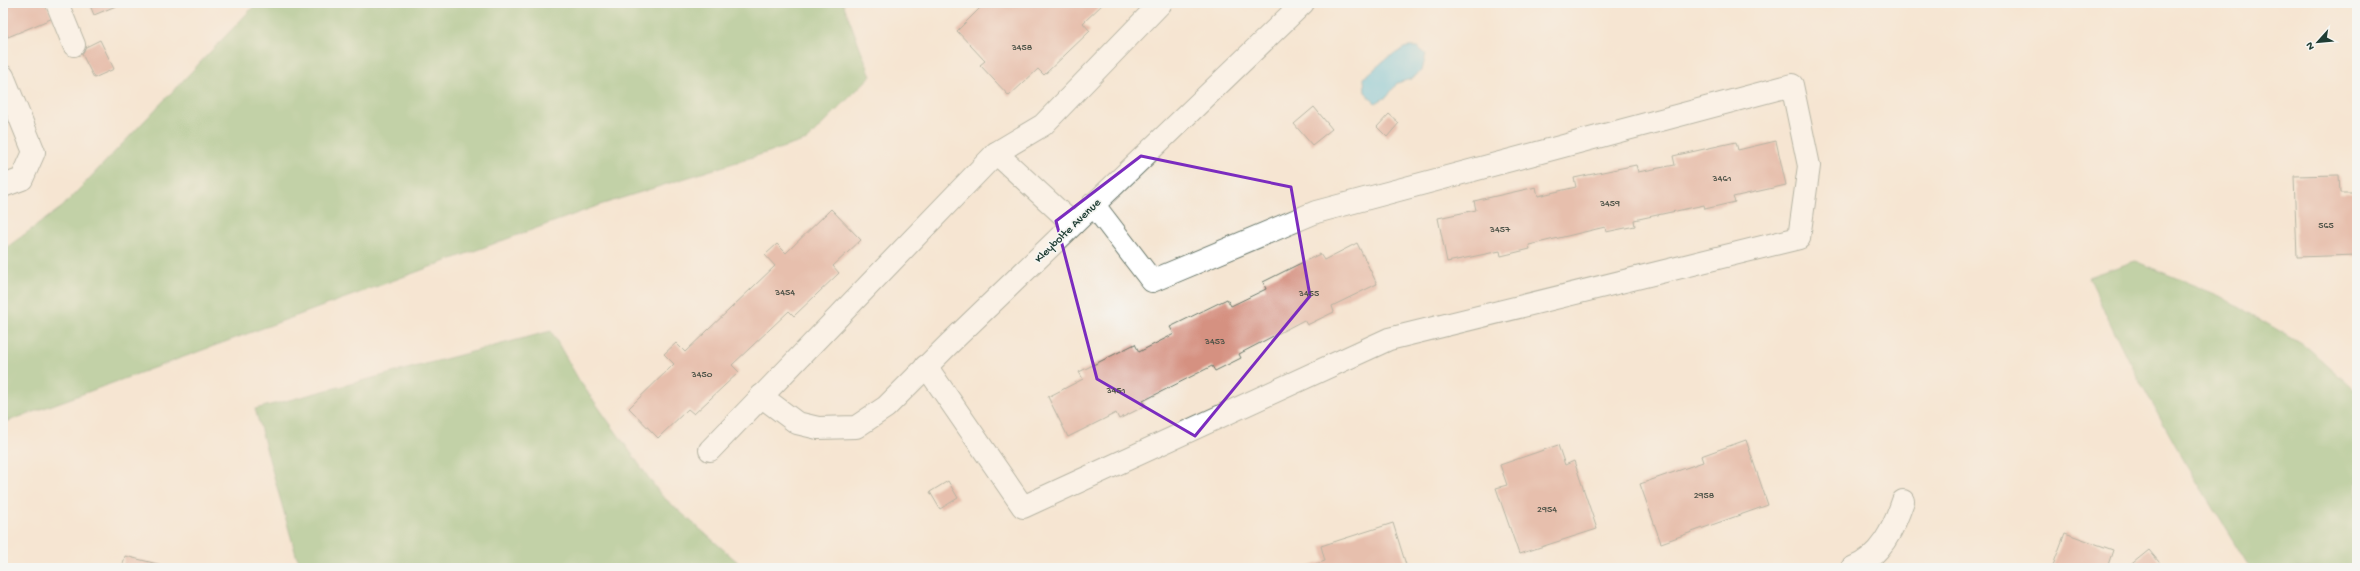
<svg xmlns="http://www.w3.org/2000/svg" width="2360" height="571" font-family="'Gochi Hand',sans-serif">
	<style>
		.forest { fill: #84b873; stroke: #527a54 }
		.water { fill: #65c6e3; stroke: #42828c }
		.building { fill: #d59181 }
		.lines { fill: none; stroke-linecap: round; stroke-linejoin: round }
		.minor-casing { stroke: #6a786b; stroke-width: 24 }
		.minor { stroke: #fff; stroke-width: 22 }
		.marked { fill: none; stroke: #7b2cbf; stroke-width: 3; stroke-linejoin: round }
		.labels { text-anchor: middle; stroke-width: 3.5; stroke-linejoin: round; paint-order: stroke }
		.number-label { font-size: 10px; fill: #4c5247 }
		.street-label { font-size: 12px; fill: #1f3d34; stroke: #f6f6f2 }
	</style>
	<rect width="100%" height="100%" fill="#f6f6f2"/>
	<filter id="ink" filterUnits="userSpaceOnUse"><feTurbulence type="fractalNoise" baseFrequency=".025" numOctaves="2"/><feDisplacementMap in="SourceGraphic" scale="8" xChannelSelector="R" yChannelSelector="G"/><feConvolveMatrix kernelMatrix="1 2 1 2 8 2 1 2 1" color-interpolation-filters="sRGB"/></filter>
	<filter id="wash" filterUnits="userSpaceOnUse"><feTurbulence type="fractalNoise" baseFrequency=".012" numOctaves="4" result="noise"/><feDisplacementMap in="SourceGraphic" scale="16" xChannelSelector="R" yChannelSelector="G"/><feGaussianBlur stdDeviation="0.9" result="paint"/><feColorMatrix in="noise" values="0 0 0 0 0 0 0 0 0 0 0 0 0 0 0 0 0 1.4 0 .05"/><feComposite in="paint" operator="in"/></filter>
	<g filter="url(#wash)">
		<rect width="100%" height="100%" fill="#f5e5d2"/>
		<!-- forest -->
		<g class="forest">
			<path d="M257,3h586l28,73 -64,64 -207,65 -597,218v-173l59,-43z"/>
			<path d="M2135,261l85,35 87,51 50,45v176h-107l-64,-104 -58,-104 -40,-83z"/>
			<path d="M551,331l28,49 82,115 79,69 67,4h-504l-7,-13 -41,-146z"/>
		</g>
		<!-- water -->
		<path class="water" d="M1407,47h10l9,7 -4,17 -11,8 -14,4 -10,14 -12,6 -10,-11 -1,-14 23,-20z"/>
		<g id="blocks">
			<!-- building -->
			<g class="building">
				<path d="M3,3h43l7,15 -45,19 -5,-12z"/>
				<path d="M89,3h34l-29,12z"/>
				<path d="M985,3h119l-21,20 7,8 -46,44 -6,-6 -29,27 -29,-31 5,-4 -28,-30z"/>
				<path d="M100,40l14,29 -20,9 -14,-28z"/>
				<path d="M1314,107l18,22 -20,16 -18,-21z"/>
				<path d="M1389,114l10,9 -12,14 -10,-10z"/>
				<path d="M1776,141l10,44 -53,12 2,5 -30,7 -1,-4 -70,15 1,6 -29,6 -1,-5 -42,10 -34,8 1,4 -29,7 -1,-5 -53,11 -9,-44 38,-8 -2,-9 62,-14 2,9 38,-9 -2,-9 62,-13 2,7 37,-7 -2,-9 63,-14 2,8z"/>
				<path d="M2339,175l1,18h17v62l-60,2 -3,-81z"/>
				<path d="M831,209l30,31 -28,26 6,7 -45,43 -5,-5 -57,54 7,7 -45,42 -6,-5 -30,29 -29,-30 45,-44 -10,-10 12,-11 9,9 90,-86 -10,-11 12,-11 9,9z"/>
				<path d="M1357,243l20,41 -45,22 2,6 -27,13 -3,-5 -65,34 2,4 -26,13 -3,-5 -69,35 2,5 -26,13 -3,-6 -48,24 -20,-40 35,-18 -4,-7 56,-28 4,8 35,-18 -4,-7 57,-28 4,7 35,-17 -3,-7 32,-16 25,-12 4,6z"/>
				<path d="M1746,440l22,65 -107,38 -21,-59 63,-22 -2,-6z"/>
				<path d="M1558,445l7,20 9,-4 23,68 -78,25 -23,-66 11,-3 -7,-20z"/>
				<path d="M948,481l10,17 -18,11 -10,-17z"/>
				<path d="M1393,523l14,45h-103l21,-7 -4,-15z"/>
				<path d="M2065,533l48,17 -5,15 2,3h-58z"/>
				<path d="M2149,550l15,18h-35l-1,-1z"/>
				<path d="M125,556l45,11v1h-48z"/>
			</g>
		</g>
	</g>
	<g filter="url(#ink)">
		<use href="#blocks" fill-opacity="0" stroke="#6a786b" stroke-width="1"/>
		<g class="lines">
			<!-- minor casing -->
			<g class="minor-casing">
				<g id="minor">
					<path d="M57,3l17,42"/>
					<path d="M3,76l31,76 -12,27 -19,7"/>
					<path d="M996,153l47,-28 118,-122"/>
					<path d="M926,366l97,141 366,-168 410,-101 10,-72 -17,-81 -476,127 -164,69 -59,-77"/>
					<path d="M761,396l36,27 21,5 38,-1 30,-20 62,-62 355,-342"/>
					<path d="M710,450l286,-297 77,71"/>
					<path d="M1852,568c28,-10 42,-40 51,-67"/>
				</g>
			</g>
			<!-- minor -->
			<use href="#minor" class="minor"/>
		</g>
	</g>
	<!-- marked area -->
	<path d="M0 0H2360V571H0ZM1141,156l150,31 19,109 -115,140 -98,-57 -41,-158z" fill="#f5e5d2" fill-opacity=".55" fill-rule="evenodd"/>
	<path class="marked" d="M1141,156l150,31 19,109 -115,140 -98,-57 -41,-158z"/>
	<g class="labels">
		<!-- number labels -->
		<g class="number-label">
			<text x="1022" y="50">3458</text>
			<text x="1722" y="181">3461</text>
			<text x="1610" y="206">3459</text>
			<text x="2326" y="228">565</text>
			<text x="1500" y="232">3457</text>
			<text x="785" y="295">3454</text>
			<text x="1309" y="296">3455</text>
			<text x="1215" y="344">3453</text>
			<text x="702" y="377">3450</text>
			<text x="1116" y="393">3451</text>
			<text x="1704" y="498">2958</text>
			<text x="1547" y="512">2954</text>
		</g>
		<!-- street labels -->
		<g class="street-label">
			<text transform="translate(1067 230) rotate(-44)" y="4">Kleybolte Avenue</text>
		</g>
	</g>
	<!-- margin -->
	<rect width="2360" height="571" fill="none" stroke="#f6f6f2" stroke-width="16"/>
	<!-- north arrow -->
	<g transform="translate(2318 42) rotate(243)" stroke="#f6f6f2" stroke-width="3" paint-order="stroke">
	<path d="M0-3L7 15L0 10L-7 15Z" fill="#1f3d34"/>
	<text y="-6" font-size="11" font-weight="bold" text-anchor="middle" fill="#1f3d34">N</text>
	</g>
</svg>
